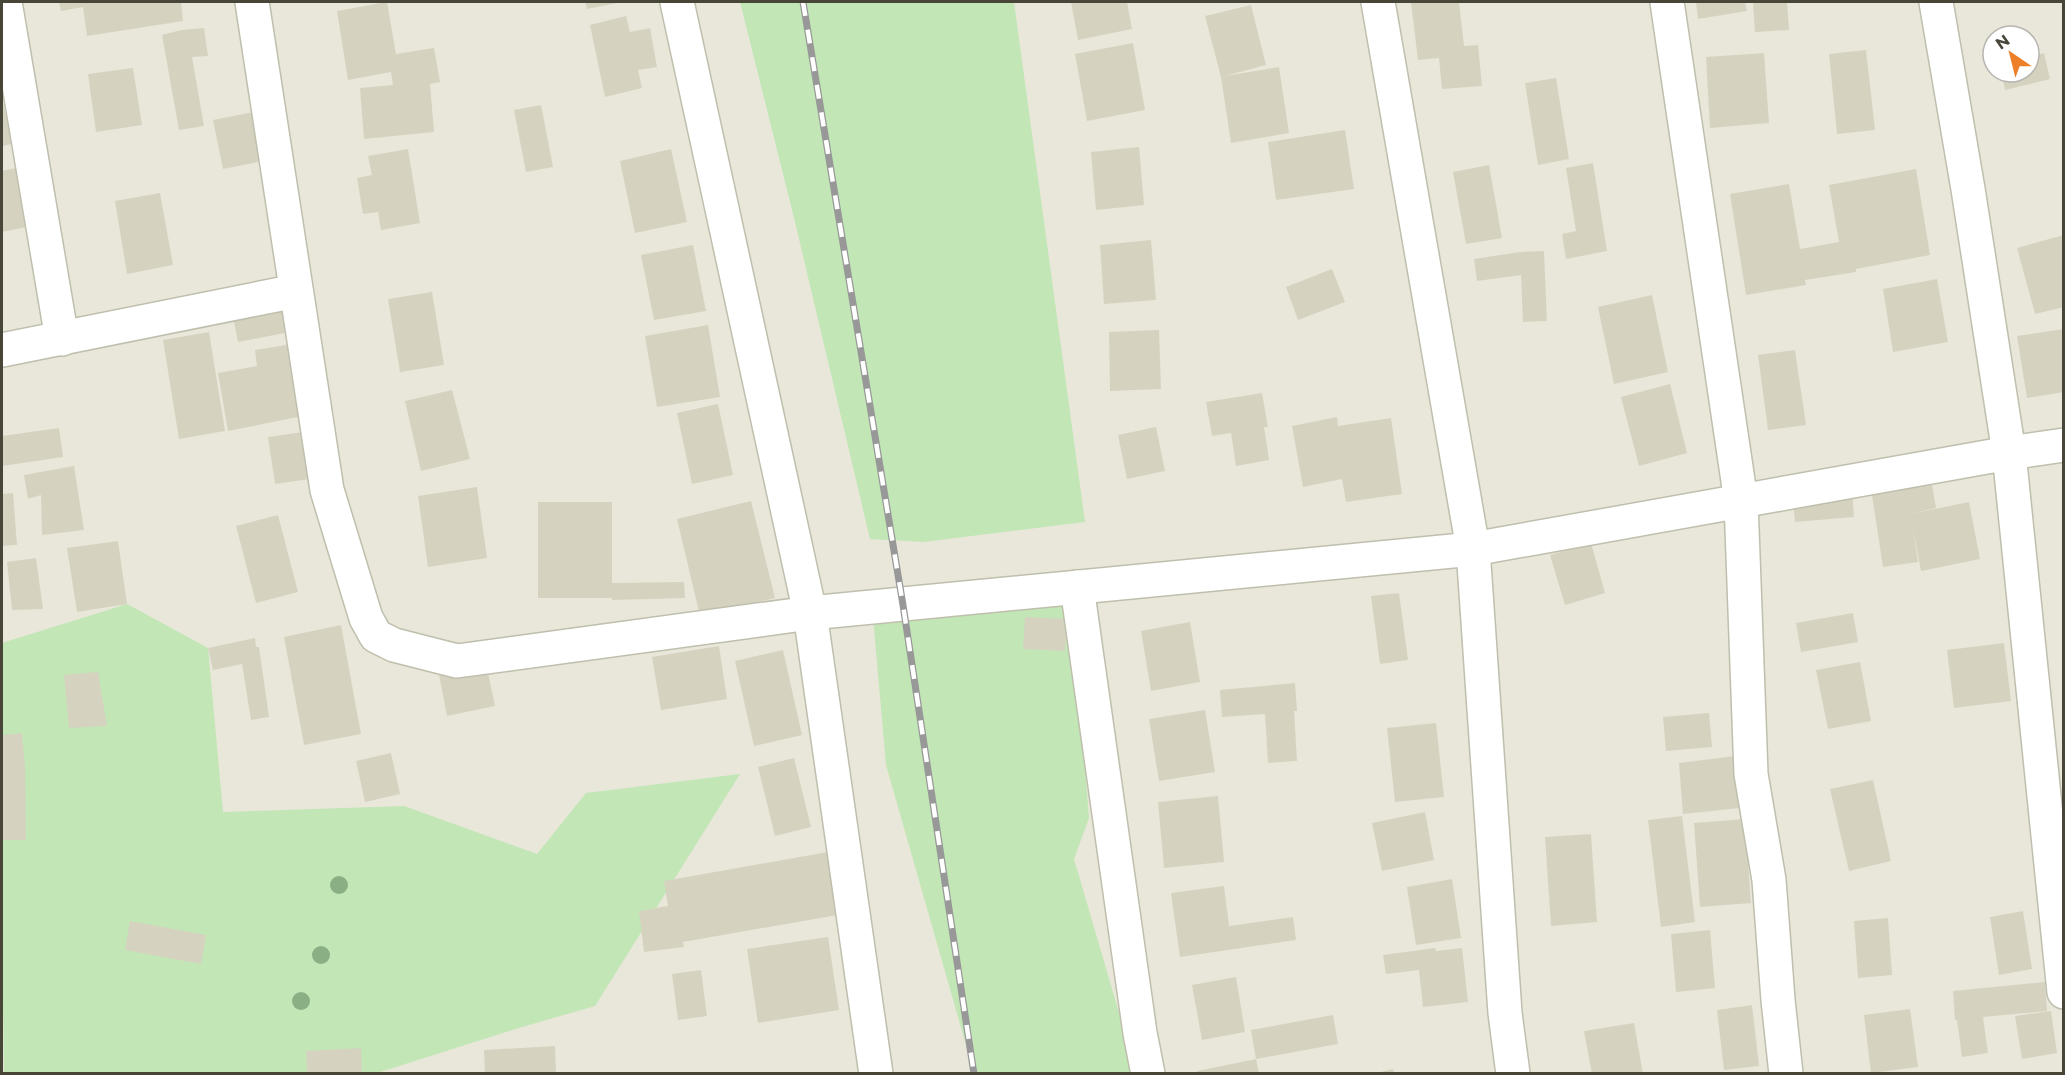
<svg xmlns="http://www.w3.org/2000/svg" width="2065" height="1075" font-family="Montserrat,sans-serif">
	<style>
		.residential { fill: #e8e7d9; fill-rule: evenodd }
		.grass { fill: #c2e6b6 }
		.building { fill: #d5d3c0 }
		.lines { fill: none; stroke-linecap: round; stroke-linejoin: round }
		.minor-casing { stroke: #bfbfad; stroke-width: 36 }
		.minor { stroke: #fff; stroke-width: 33 }
		.rail-casing { stroke: #989898; stroke-width: 7 }
		.rail { stroke: #fff; stroke-width: 4.5; stroke-dasharray: 14; stroke-linecap: butt }
		.tree { fill: #8baf84 }
	</style>
	<rect width="100%" height="100%" fill="#f4f4eb"/>
	<!-- residential -->
	<path class="residential" d="M2,2h2061v1071h-2061zM1993,36h36v36h-36z"/>
	<!-- grass -->
	<g class="grass">
		<path d="M740,2h274l71,520 -162,20 -53,-3 -75,-317z"/>
		<path d="M1071,589l18,229 -15,41 53,181 6,33h-159l-88,-308 -15,-171z"/>
		<path d="M127,604l81,44 15,164 181,-6 133,48 49,-61 154,-19 -145,232 -73,21 -145,46h-373l-2,-155v-275z"/>
	</g>
	<!-- building -->
	<g class="building">
		<path d="M59,2h122l2,19 -96,15 -4,-29 -22,4z"/>
		<path d="M387,2l9,52 38,-6 6,34 -10,2 4,48 -70,7 -4,-51 33,-3 -2,-13 -43,8 -11,-69z"/>
		<path d="M585,2h33v1l-31,6z"/>
		<path d="M1071,2h56l5,27 -54,11z"/>
		<path d="M1411,2h48l5,44 14,-1 4,41 -40,3 -3,-31 -21,2z"/>
		<path d="M1696,2h49l2,9 -49,8z"/>
		<path d="M1753,2h34l2,28 -34,2z"/>
		<path d="M1251,5l15,60 -41,11 54,-9 10,66 -58,10 -10,-66 -16,-61z"/>
		<path d="M626,16l4,16 20,-4 7,39 -19,3 4,18 -37,9 -15,-72z"/>
		<path d="M204,28l4,28 -16,1 12,69 -25,4 -17,-95 19,-5z"/>
		<path d="M1133,43l12,67 -58,11 -12,-67z"/>
		<path d="M1866,50l9,80 -38,4 -8,-80z"/>
		<path d="M1764,53l5,70 -59,5 -4,-71z"/>
		<path d="M2044,53l6,26 -45,11 -4,-18h28v-15z"/>
		<path d="M133,68l9,57 -46,7 -8,-58z"/>
		<path d="M1556,78l13,81 -31,6 -13,-82z"/>
		<path d="M2,98l10,46 -10,2z"/>
		<path d="M541,105l12,62 -27,5 -12,-62z"/>
		<path d="M264,110l9,49 -50,10 -10,-49z"/>
		<path d="M1345,130l9,59 -78,11 -8,-58z"/>
		<path d="M1139,147l5,58 -48,5 -5,-58z"/>
		<path d="M408,149l12,74 -39,7 -3,-18 -15,2 -6,-36 15,-3 -4,-19z"/>
		<path d="M671,149l16,73 -52,11 -15,-72z"/>
		<path d="M1593,163l14,88 -41,8 -4,-25 14,-3 -10,-63z"/>
		<path d="M1489,165l13,73 -36,6 -13,-72z"/>
		<path d="M17,168l10,59 -25,5v-61z"/>
		<path d="M1916,169l14,86 -74,14v3l-51,8 1,5 -60,10 -16,-101 59,-10 11,65 39,-7 -10,-57z"/>
		<path d="M160,193l13,72 -46,9 -12,-73z"/>
		<path d="M2064,235v72l-29,7 -18,-66z"/>
		<path d="M1151,240l5,60 -52,4 -4,-59z"/>
		<path d="M693,245l13,66 -52,9 -13,-65z"/>
		<path d="M1544,251l3,70 -24,1 -2,-47 -44,6 -3,-22 46,-7z"/>
		<path d="M1332,269l13,33 -47,18 -12,-33z"/>
		<path d="M1937,279l11,63 -55,10 -10,-63z"/>
		<path d="M432,292l12,73 -44,7 -12,-73z"/>
		<path d="M1652,295l16,77 -54,12 -16,-77z"/>
		<path d="M299,298l6,31 -67,13 -6,-30z"/>
		<path d="M708,325l12,72 -63,10 -12,-71z"/>
		<path d="M2064,329v63l-37,6 -10,-62z"/>
		<path d="M1159,330l2,59 -51,2 -1,-59z"/>
		<path d="M209,332l16,99 -46,8 -16,-99z"/>
		<path d="M311,341l12,71 -95,19 -10,-58 39,-7 -2,-16z"/>
		<path d="M1795,350l11,75 -38,5 -10,-75z"/>
		<path d="M1670,384l17,69 -48,13 -18,-69z"/>
		<path d="M452,390l18,69 -49,12 -16,-70z"/>
		<path d="M1262,393l6,34h-4l5,33 -33,6 -5,-33 -19,3 -6,-34z"/>
		<path d="M718,404l15,71 -41,9 -15,-71z"/>
		<path d="M1337,417l1,9 53,-8 11,76 -56,8 -4,-23 -39,8 -11,-61z"/>
		<path d="M1156,427l9,44 -38,8 -9,-44z"/>
		<path d="M59,428l4,29 -61,9v-30z"/>
		<path d="M303,432l7,47 -35,5 -7,-47z"/>
		<path d="M74,466l10,64 -42,5 -1,-40 -13,4 -4,-24z"/>
		<path d="M1931,479l5,29 -26,6 59,-12 11,57 -59,12 -8,-42 5,33 -35,5 -13,-85z"/>
		<path d="M477,487l10,71 -59,9 -10,-71z"/>
		<path d="M1852,492l2,25 -59,5 -2,-24z"/>
		<path d="M13,493l4,52 -15,1v-52z"/>
		<path d="M751,501l24,97 -75,18 -23,-97z"/>
		<path d="M538,502h74v81l72,-1 1,16 -73,2v-2h-74z"/>
		<path d="M278,515l20,77 -42,11 -20,-77z"/>
		<path d="M118,541l9,63 -50,8 -10,-64z"/>
		<path d="M1591,543l14,50 -40,12 -15,-50z"/>
		<path d="M36,558l7,51 -31,1 -5,-48z"/>
		<path d="M1399,593l9,67 -28,4 -9,-68z"/>
		<path d="M1853,613l5,29 -57,10 -5,-29z"/>
		<path d="M1025,617l42,2 -2,32 -42,-2z"/>
		<path d="M1190,622l10,60 -49,9 -10,-60z"/>
		<path d="M341,625l20,109 -57,11 -20,-108z"/>
		<path d="M255,638l1,9h3l10,70 -18,3 -9,-56 -29,6 -5,-22z"/>
		<path d="M2004,643l7,58 -57,7 -7,-58z"/>
		<path d="M482,644l13,62 -48,10 -12,-63z"/>
		<path d="M719,646l8,53 -66,11 -9,-53z"/>
		<path d="M783,650l19,85 -48,11 -19,-85z"/>
		<path d="M1860,662l11,59 -43,8 -12,-59z"/>
		<path d="M98,672l9,54 -38,2 -5,-53z"/>
		<path d="M1295,683l2,28h-3l3,50 -29,2 -3,-49 -43,3 -2,-27z"/>
		<path d="M1205,710l10,62 -56,9 -10,-62z"/>
		<path d="M1709,713l3,34 -46,4 -3,-34z"/>
		<path d="M1436,723l8,74 -49,5 -8,-74z"/>
		<path d="M22,733l3,34 1,73h-24v-105z"/>
		<path d="M391,753l9,41 -35,8 -9,-41z"/>
		<path d="M1735,756l5,52 -57,6 -4,-51z"/>
		<path d="M794,758l17,69 -36,9 -17,-69z"/>
		<path d="M1873,780l18,81 -42,10 -19,-82z"/>
		<path d="M1218,796l6,66 -60,6 -6,-66z"/>
		<path d="M1425,812l9,48 -52,11 -10,-48z"/>
		<path d="M1682,816l13,106 -34,5 -13,-107z"/>
		<path d="M1745,819l6,84 -51,4 -6,-84z"/>
		<path d="M1591,834l6,88 -46,4 -6,-89z"/>
		<path d="M839,850l10,63 -166,29 1,5 -40,5 -5,-41 29,-5 -4,-25z"/>
		<path d="M1452,879l9,59 -45,7 -9,-58z"/>
		<path d="M1224,886l5,40 64,-9 3,23 -116,17 -9,-64z"/>
		<path d="M2023,911l9,58 -33,6 -9,-58z"/>
		<path d="M1888,918l4,57 -34,3 -4,-57z"/>
		<path d="M130,921l76,14 -5,29 -76,-14z"/>
		<path d="M1710,930l5,58 -39,4 -5,-58z"/>
		<path d="M828,937l11,73 -81,13 -11,-74z"/>
		<path d="M1435,948l1,3 26,-3 6,54 -45,5 -4,-37 -33,4 -3,-19z"/>
		<path d="M701,970l6,46 -29,4 -6,-46z"/>
		<path d="M1236,977l9,55 -43,8 -10,-55z"/>
		<path d="M2045,982l2,29 -64,6 5,36 -26,4 -5,-37h-2l-2,-29z"/>
		<path d="M1752,1005l7,61 -35,4 -7,-60z"/>
		<path d="M1910,1009l8,58 -47,6 -7,-58z"/>
		<path d="M2051,1011l6,42 -35,6 -7,-43z"/>
		<path d="M1333,1015l5,29 -82,15 -5,-29z"/>
		<path d="M1634,1023l9,51h-51l-8,-43z"/>
		<path d="M555,1046l1,28h-71l-1,-24z"/>
		<path d="M361,1048l1,26h-55l-1,-23z"/>
		<path d="M1256,1059l3,15h-61l-1,-3z"/>
		<path d="M1393,1069l1,5h-17v-1z"/>
	</g>
	<g class="lines">
		<!-- minor casing -->
		<g class="minor-casing">
			<g id="minor">
				<path d="M5,2l57,337"/>
				<path d="M252,2l75,488 39,128 10,18 18,9 63,16 353,-48 663,-64 536,-96 55,-8"/>
				<path d="M677,2l133,611 66,461"/>
				<path d="M1378,2l95,547 32,464 8,61"/>
				<path d="M1667,2l74,499 10,273 18,106 9,120 8,74"/>
				<path d="M1936,2l32,187 41,264 55,539"/>
				<path d="M2,350l294,-59"/>
				<path d="M1077,587l63,446 8,41"/>
			</g>
		</g>
		<!-- minor -->
		<use href="#minor" class="minor"/>
		<!-- rail casing -->
		<g class="rail-casing">
			<path id="rail" d="M803,2l100,603 71,469"/>
		</g>
		<!-- rail -->
		<use href="#rail" class="rail"/>
	</g>
	<!-- trees -->
	<g class="tree">
		<circle cx="339" cy="885" r="9"/>
		<circle cx="321" cy="955" r="9"/>
		<circle cx="301" cy="1001" r="9"/>
	</g>
	<!-- border -->
	<rect width="2065" height="1075" fill="none" stroke="#484639" stroke-width="6"/>
	<!-- north arrow -->
	<g transform="translate(2011 54) rotate(325)"><circle r="28" fill="#ffffff" stroke="#b6b5b0" stroke-width="1.5"/>
	<path d="M0-4.5L10 22L0 15L-10 22Z" fill="#ed7f28"/>
	<text y="-9" font-size="16" font-weight="bold" text-anchor="middle" fill="#484639">N</text>
	</g>
</svg>
